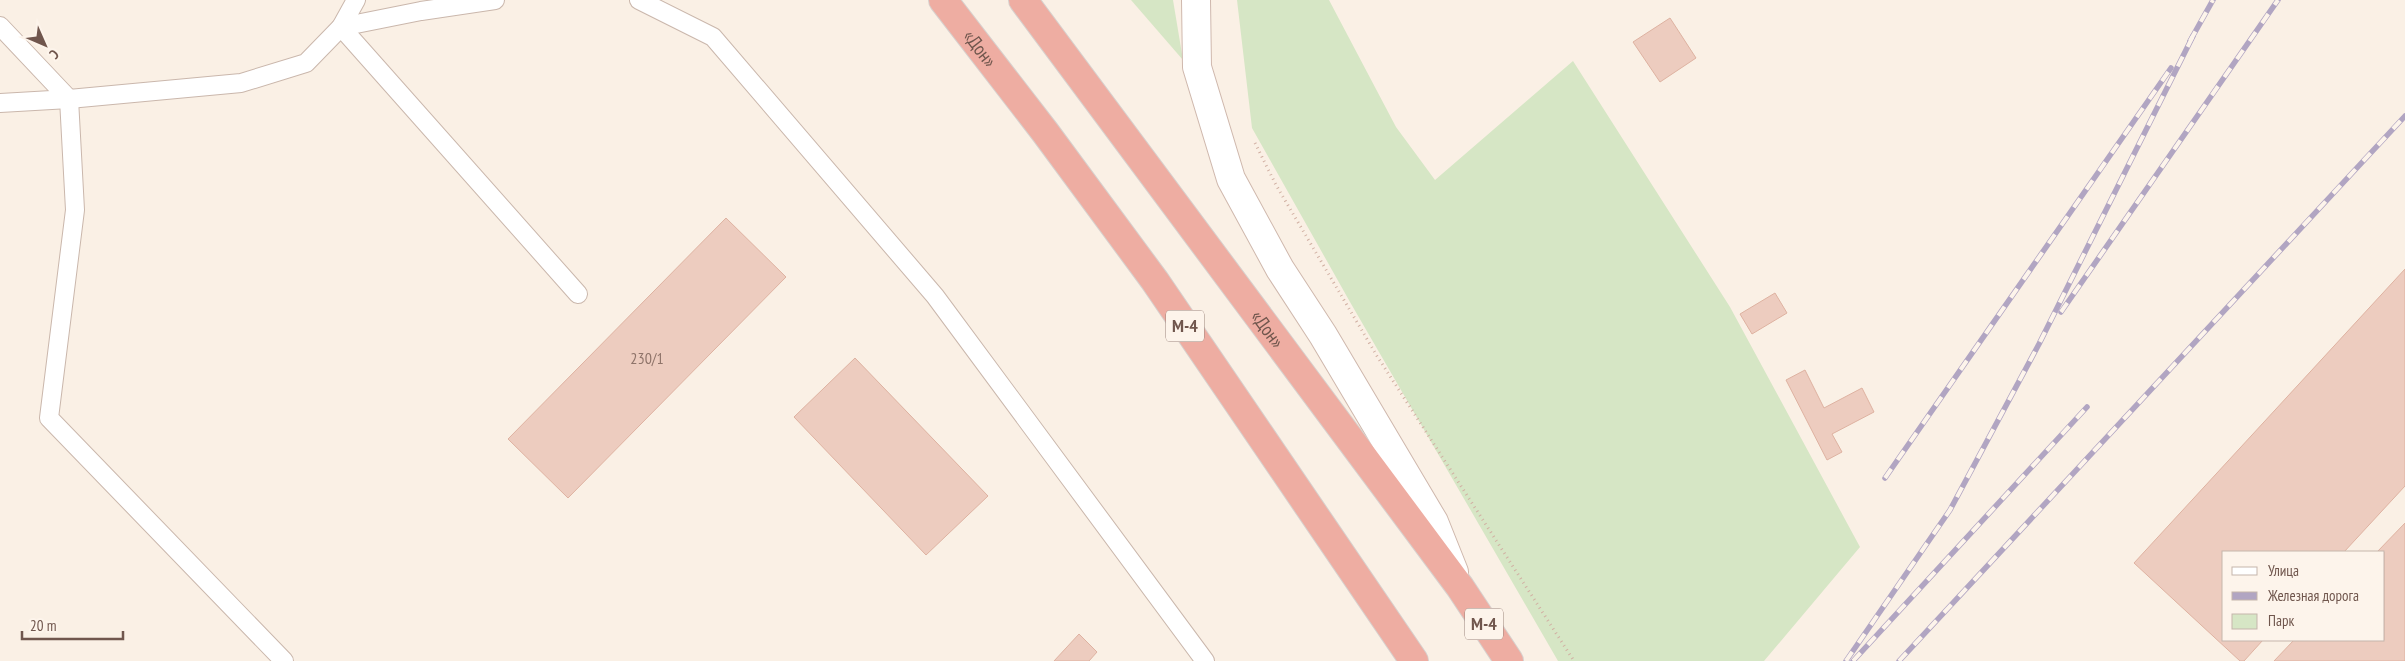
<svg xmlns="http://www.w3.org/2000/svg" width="2405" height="661" font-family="'PT Sans Narrow',sans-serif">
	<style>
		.green { fill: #d6e6c5 }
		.building { fill: #edccbf; stroke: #deb2a1 }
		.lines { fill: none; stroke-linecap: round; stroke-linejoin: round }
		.lane-casing { stroke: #cab7ac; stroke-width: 20 }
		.secondary-casing { stroke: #cfb8ad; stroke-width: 30 }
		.highway-casing { stroke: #d7d0cd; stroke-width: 30 }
		.path { stroke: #d1b0a3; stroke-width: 3; stroke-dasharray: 1 4; stroke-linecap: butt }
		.lane { stroke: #fff; stroke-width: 18 }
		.secondary { stroke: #fff; stroke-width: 28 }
		.highway { stroke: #eeada2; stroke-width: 28 }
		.rail-casing { stroke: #b1a5c2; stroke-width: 5.5 }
		.rail { stroke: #fdf4eb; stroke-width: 4; stroke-dasharray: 11; stroke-linecap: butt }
		.labels { text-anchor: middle; stroke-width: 4.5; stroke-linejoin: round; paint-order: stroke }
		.number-label { font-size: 16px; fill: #8f746a }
		.shield { fill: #fdf4eb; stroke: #9a857c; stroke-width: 1 }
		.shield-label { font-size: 18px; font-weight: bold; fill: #70564d }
		.street-label { font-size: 19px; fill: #70564d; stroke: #fdf4eb }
	</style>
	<rect width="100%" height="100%" fill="#faf0e5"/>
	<!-- green -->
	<g class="green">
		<path d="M1131,0h42l10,60z"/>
		<path d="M1237,0h92l67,127 39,53 138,-119 157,246 130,240 -96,114h-206l-208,-359 -98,-174z"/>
	</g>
	<!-- building -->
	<g class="building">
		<path d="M1670,18l26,40 -36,24 -27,-40z"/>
		<path d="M726,218l60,59 -218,221 -60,-59z"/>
		<path d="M2405,269v217l-61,66h-120v88h39l-19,21h-4l-106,-98z"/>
		<path d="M1775,293l12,20 -35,21 -12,-20z"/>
		<path d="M855,358l133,138 -62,59 -132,-138z"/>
		<path d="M1805,370l19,38 38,-20 12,24 -42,22 10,18 -15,8 -41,-80z"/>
		<path d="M2405,523v138h-131l20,-21h90v-88h-7z"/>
		<path d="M1079,634l18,18 -8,9h-35z"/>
	</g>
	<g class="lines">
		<!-- lane casing -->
		<g class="lane-casing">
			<g id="lane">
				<path d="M639,0l74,37 222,259 270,365"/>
				<path d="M0,26l69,73 6,111 -26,208 235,243"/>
				<path d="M341,27l237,267"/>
				<path d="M341,27l80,-16 74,-11"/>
				<path d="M0,103l69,-4 172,-16 65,-20 35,-36 15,-27"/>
			</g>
		</g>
		<!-- secondary casing -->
		<g class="secondary-casing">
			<path id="secondary" d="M1196,0l1,67 34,112 49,90 43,66 111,187 20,50"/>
		</g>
		<!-- highway casing -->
		<g class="highway-casing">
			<g id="highway">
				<path id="s1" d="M943,0l102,132 110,149 259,380"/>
				<path id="s2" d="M1023,0l437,587 49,74"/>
			</g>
		</g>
		<!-- path -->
		<path class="path" d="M1255,143l21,42 101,171 197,305"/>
		<!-- lane -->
		<use href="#lane" class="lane"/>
		<!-- secondary -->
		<use href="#secondary" class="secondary"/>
		<!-- highway -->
		<use href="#highway" class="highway"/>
		<!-- rail casing -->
		<g class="rail-casing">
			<g id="rail">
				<path d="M2190,41l23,-41"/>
				<path d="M2061,312l217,-312"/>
				<path d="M1885,478l286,-410"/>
				<path d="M1846,661l104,-151 89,-166 154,-308"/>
				<path d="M1853,661l234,-254"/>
				<path d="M1899,661l506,-545"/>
			</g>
		</g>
		<!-- rail -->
		<use href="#rail" class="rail"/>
	</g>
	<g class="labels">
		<!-- number labels -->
		<g class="number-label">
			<text x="647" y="364">230/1</text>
		</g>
		<!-- shield labels -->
		<g class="shield">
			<rect x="1166" y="310.5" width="38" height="31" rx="4"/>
			<rect x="1465" y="608.5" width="38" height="31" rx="4"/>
		</g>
		<g class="shield-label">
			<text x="1185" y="332">М-4</text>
			<text x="1484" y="630">М-4</text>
		</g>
		<!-- street labels -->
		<g class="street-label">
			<text dy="7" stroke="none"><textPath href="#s1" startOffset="61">«Дон»</textPath></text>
			<text dy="7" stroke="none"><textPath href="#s2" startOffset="410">«Дон»</textPath></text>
		</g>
	</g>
	<!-- legend -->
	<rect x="2222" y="551" width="162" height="90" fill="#fdf4eb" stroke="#c5b5ac"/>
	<rect x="2232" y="567" width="25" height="8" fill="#ffffff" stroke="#c5b5ac"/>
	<text x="2268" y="576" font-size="15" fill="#70564d">Улица</text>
	<rect x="2232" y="592" width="25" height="8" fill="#b1a5c2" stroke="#c5b5ac"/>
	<text x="2268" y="601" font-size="15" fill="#70564d">Железная дорога</text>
	<rect x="2232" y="614" width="25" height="15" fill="#d6e6c5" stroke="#c5b5ac"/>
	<text x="2268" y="626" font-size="15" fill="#70564d">Парк</text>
	<!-- north arrow -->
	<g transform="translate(45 45) rotate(135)" stroke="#fdf4eb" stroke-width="4" paint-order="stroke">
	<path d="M0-4L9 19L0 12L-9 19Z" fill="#70564d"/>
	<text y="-8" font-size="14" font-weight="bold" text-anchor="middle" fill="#70564d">С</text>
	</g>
	<!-- scale -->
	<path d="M22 631v8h101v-8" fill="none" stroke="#70564d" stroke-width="2.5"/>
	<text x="30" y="631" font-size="15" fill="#70564d" stroke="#fdf4eb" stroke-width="4" paint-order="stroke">20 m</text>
</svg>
